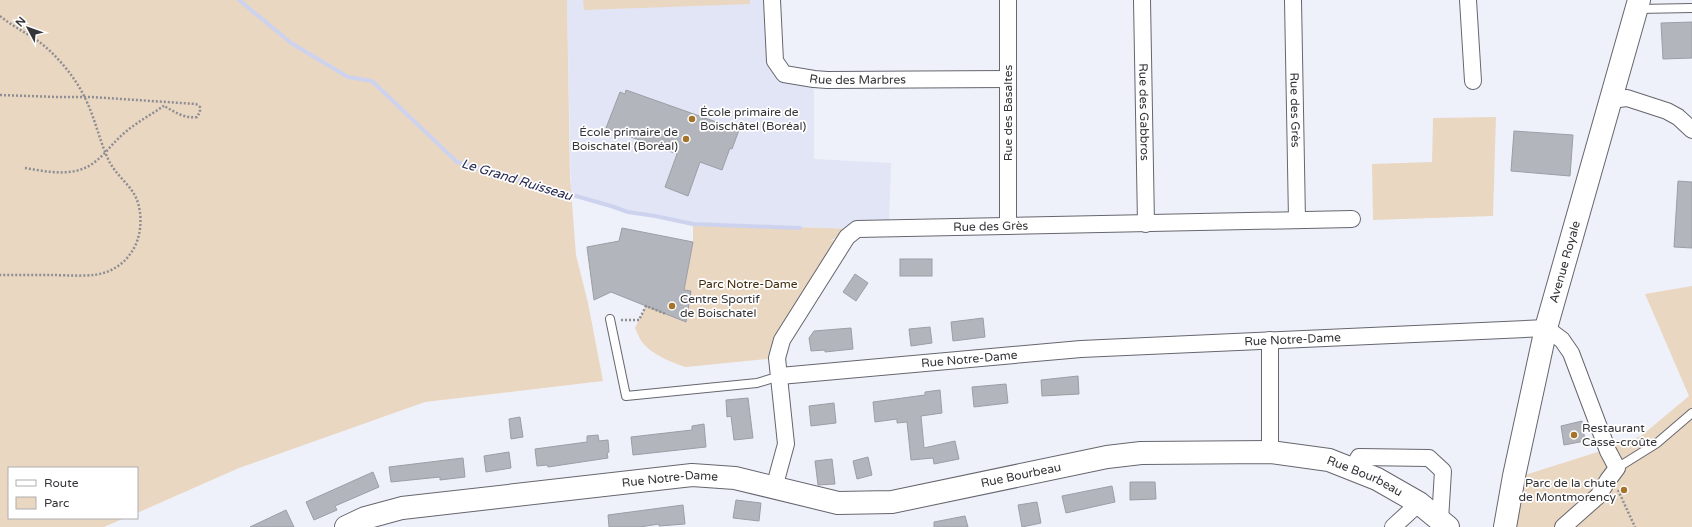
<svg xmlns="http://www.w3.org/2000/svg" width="1692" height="527" font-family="'Varela Round',sans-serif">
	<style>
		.built { fill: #e1e5f5 }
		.green { fill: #ead7c1 }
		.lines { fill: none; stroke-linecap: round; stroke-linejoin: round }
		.stream { stroke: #cdd3ef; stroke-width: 4 }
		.building { fill: #b3b5bd; stroke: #9c9ea6 }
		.lane-casing { stroke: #65666e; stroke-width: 10 }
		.street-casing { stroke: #65666e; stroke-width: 18 }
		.secondary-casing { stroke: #65666e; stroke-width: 24 }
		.path { stroke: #8d8e94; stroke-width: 2.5; stroke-dasharray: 2 2; stroke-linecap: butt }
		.lane { stroke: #fff; stroke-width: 8 }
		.street { stroke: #fff; stroke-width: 16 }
		.secondary { stroke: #fff; stroke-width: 22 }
		.poi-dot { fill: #a6732a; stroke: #fff; stroke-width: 1.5 }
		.labels { text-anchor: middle; stroke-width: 3.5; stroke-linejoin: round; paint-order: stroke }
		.street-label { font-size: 12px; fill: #353539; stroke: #fff }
		.poi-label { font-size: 12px; fill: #353539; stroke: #fff; text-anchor: start }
		.park-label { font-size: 12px; fill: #422c0c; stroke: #fff }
		.water-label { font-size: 13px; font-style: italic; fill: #252950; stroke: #fff }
	</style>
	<rect width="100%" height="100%" fill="#eff1fa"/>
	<!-- built -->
	<path class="built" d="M567,0h205l3,61 39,18v80l77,4 -2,65 -32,1 -164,-5 -38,-8 -27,-4 -57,-17z"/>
	<!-- green -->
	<g class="green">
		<path d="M0,0h567l3,177 6,78 12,48 15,78 -178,21 -186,66 -102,45v-45h-128v50h116l-21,9h-104z"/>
		<path d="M583,0h167v4l-166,6z"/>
		<path d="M1496,117l-3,99 -120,4 -1,-56 60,-2 1,-44z"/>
		<path d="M693,224l164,5 -28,12 18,-4 -70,121 -91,9c-14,-4 -35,-13 -44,-25 -3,-4 -5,-10 -7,-14l11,-22 45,-15 -7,-1 9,-48z"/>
		<path d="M1692,286v241h-187l9,-51 14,-2 73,-23 40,-15 48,-40 -44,-102z"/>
	</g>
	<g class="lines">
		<!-- stream -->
		<path class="stream" d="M239,0l52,43 57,34 24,4 85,81 154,44 17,6 27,4 38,8 107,4"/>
	</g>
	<!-- building -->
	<g class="building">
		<path d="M1692,22v36l-29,1 -2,-36z"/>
		<path d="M626,90l113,40 -7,19 -2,-1 -8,22 -22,-8 -12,34 -23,-9 12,-33 -71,-26 14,-36 5,2z"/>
		<path d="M1514,131l59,4 -3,41 -59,-5z"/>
		<path d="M1678,181l14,1v66l-18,-1z"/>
		<path d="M622,228l71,14 -9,48 7,1 -5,31 -75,-30 -17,8 -7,-53 32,-6z"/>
		<rect x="900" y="259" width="32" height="17"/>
		<path d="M855,274l13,9 -12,18 -13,-9z"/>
		<path d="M983,318l2,19 -32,4 -2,-19z"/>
		<path d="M930,327l2,16 -21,3 -2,-17z"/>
		<path d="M851,328l2,21 -28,3v-2l-14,1 -2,-13 5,-7z"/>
		<path d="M1078,376l1,18 -37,2 -1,-16z"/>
		<path d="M1006,384l2,19 -34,4 -2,-20z"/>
		<path d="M940,390l2,23 -21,3 3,32 31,-7 4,18 -25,5 -1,-6 -22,2 -4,-38 -10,1v-4l-22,3 -2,-20 52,-7v-3z"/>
		<path d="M748,398l5,40 -19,2 -3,-24 -4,1 -1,-17z"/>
		<path d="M834,403l2,20 -25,3 -2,-20z"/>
		<path d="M520,417l3,20 -12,2 -2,-20z"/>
		<path d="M1582,421l3,20 -21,4 -3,-19z"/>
		<path d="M704,424l2,23 -73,8 -2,-18 61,-7v-4z"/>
		<path d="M598,435l1,6 9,-1 1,12 -2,1 1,5 -60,9 -1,-2 -10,1 -2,-17 52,-7v-6z"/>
		<path d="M509,452l2,16 -25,4 -2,-16z"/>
		<path d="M868,457l4,18 -15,4 -4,-18z"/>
		<path d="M463,458l2,19 -25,3v-3l-49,5 -2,-15z"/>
		<path d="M832,459l3,25 -17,1 -3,-24z"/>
		<path d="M373,472l6,15 -44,19 2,4 -23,10 -8,-18z"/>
		<path d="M1130,482h25l1,17 -26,1z"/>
		<path d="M1112,486l3,16 -49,11 -4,-17z"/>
		<path d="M736,500l25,3 -2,18 -26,-3z"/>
		<path d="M1037,502l4,21 -19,4 -4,-22z"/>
		<path d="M683,505l2,19 -26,2v-2l-19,3h-31l-1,-12z"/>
		<path d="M286,510l8,17h-44z"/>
		<path d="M965,516l3,11h-34v-5z"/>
	</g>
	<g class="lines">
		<!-- lane casing -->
		<g class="lane-casing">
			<g id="lane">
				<path d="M1638,9l54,-1"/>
				<path d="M610,319l16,77 131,-13 23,-7"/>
				<path d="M1617,468l40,-25 35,-30"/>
			</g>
		</g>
		<!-- street casing -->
		<g class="street-casing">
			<g id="street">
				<path id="s1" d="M772,0l3,61 9,13 30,5 13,1 181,-1"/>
				<path id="s2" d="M1142,0l4,224"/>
				<path id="s3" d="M1293,0l4,220"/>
				<path d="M1468,0l5,81"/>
				<path d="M1611,100l16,-2 40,13 11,6 14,13"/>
				<path d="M1008,226v-226"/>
				<path id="s4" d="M780,376l301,-27 465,-21 16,12 9,13 37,98 9,17 -9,12 -10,16 -35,31"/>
				<path d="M1270,452v-112"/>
				<path d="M1352,469l7,-12 70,1 14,13 -3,49"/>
				<path id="s5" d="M774,488l12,-44 -9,-86 5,-18 65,-103 10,-8 495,-10"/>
				<path d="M1393,527l26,-24"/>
			</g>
		</g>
		<!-- secondary casing -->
		<g class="secondary-casing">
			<g id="secondary">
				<path id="s6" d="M346,527l19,-9 37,-10 290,-33 43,3 103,25 54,-1 215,-45 34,-4 129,-1 59,8 48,19 42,24 29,24"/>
				<path id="s7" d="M1505,527l9,-51 32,-148 93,-328"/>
			</g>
		</g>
		<!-- path -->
		<g class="path">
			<path d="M0,16c12,10 25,16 38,25 17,12 37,36 46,55 11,21 15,44 25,65 8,16 24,25 29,42 4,14 3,29 -2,41 -6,13 -15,22 -27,27 -15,7 -41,4 -58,4 -17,0 -34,0 -51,0"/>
			<path d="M0,95l57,2h35l104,7 4,3v5l-3,5c-12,2 -22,-5 -33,-11"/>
			<path d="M25,168c24,4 51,10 71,-7 10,-8 17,-18 26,-26 13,-12 29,-20 43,-30"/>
			<path d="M621,320h18l7,-14 20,8"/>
			<path d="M1618,490l17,37"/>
		</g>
		<!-- lane -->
		<use href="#lane" class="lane"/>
		<!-- street -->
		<use href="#street" class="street"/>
		<!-- secondary -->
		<use href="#secondary" class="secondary"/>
	</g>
	<!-- markers -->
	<g class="poi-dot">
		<circle cx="692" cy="119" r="4"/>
		<circle cx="686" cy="139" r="4"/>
		<circle cx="672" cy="306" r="4"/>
		<circle cx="1574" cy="435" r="4"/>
		<circle cx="1624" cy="490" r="4"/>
	</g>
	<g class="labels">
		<!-- street labels -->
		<g class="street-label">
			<text dy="4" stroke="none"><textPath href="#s1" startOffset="151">Rue des Marbres</textPath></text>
			<text dy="4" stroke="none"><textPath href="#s3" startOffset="110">Rue des Grès</textPath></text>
			<text dy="4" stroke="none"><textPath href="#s2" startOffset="112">Rue des Gabbros</textPath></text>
			<text transform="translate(1008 113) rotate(-90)" y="4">Rue des Basaltes</text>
			<text dy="4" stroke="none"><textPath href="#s5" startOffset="419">Rue des Grès</textPath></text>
			<text dy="4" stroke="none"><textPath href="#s7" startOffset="272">Avenue Royale</textPath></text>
			<text dy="4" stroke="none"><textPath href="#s4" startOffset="514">Rue Notre-Dame</textPath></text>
			<text dy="4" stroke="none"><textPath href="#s4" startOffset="190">Rue Notre-Dame</textPath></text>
			<text dy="4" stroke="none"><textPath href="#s6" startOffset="686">Rue Bourbeau</textPath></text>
			<text dy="4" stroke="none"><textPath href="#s6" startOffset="1036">Rue Bourbeau</textPath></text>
			<text dy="4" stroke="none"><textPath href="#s6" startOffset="329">Rue Notre-Dame</textPath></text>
		</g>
		<!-- poi labels -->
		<g class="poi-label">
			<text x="700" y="116">École primaire de<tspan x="700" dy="14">Boischâtel (Boréal)</tspan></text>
			<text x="678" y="136" text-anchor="end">École primaire de<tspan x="678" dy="14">Boischatel (Boréal)</tspan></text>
			<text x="680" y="303">Centre Sportif<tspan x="680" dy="14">de Boischatel</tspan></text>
			<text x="1582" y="432">Restaurant<tspan x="1582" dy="14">Casse-croûte</tspan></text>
			<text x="1616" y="487" text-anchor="end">Parc de la chute<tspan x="1616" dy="14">de Montmorency</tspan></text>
		</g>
		<!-- park labels -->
		<g class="park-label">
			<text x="748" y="288">Parc Notre-Dame</text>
		</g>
		<!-- water labels -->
		<g class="water-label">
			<text transform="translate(517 179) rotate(17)" y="5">Le Grand Ruisseau</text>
		</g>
	</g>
	<!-- legend -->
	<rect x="8" y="467" width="130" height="52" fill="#ffffff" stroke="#aeaeb0"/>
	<rect x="16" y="480" width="20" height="6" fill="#ffffff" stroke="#aeaeb0"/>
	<text x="44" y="487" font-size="12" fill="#353539">Route</text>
	<rect x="16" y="497" width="20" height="12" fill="#ead7c1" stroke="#aeaeb0"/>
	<text x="44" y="507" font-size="12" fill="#353539">Parc</text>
	<!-- north arrow -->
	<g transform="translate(28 28) rotate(311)" stroke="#ffffff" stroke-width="3" paint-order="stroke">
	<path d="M0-3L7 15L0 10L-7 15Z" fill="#353539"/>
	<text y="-6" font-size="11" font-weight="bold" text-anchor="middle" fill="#353539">N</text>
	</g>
</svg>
